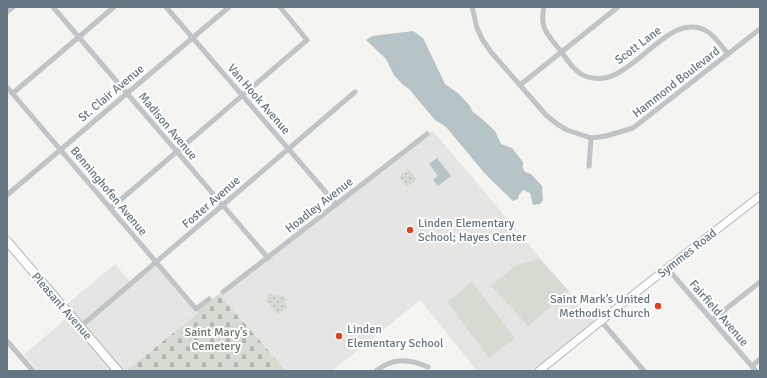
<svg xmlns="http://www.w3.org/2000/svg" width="767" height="378" font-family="Signika,sans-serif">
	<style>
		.built { fill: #e5e5e4 }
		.cemetery { fill: url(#cemetery-stones) }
		.park { fill: url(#park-dots) }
		.pitch { fill: #d6dbd1 }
		.water { fill: #b6c4c7 }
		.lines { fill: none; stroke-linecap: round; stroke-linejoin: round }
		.secondary-casing { stroke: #b1b7bb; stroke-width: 9 }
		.primary-casing { stroke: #b2b7ba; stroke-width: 10 }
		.street { stroke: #bfc4c6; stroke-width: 5 }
		.secondary { stroke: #fff; stroke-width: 7 }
		.primary { stroke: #fff; stroke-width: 8 }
		.poi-dot { fill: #e24222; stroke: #fff; stroke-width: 1.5 }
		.labels { text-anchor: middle; stroke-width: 4; stroke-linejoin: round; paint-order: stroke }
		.street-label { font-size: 12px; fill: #637681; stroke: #fff }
		.poi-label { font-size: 12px; fill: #637681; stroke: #fff; text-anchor: start }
		.park-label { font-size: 12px; fill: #687862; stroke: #fff }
	</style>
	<defs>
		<pattern id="cemetery-stones" width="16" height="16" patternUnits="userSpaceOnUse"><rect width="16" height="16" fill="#d6dbd1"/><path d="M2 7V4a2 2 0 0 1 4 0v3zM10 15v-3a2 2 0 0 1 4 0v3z" fill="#b1b6af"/></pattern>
		<pattern id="park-dots" width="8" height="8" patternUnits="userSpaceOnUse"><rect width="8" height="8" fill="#d6dbd1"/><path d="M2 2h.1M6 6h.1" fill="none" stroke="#b1b6af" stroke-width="1.8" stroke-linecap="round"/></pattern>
	</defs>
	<rect width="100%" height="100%" fill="#f4f4f0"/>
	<!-- built -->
	<g class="built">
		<path d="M433,131l164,194 -58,46h-62l-57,-71 -88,71h-46l-67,-77 49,-36 159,-124z"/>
		<path d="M115,264l17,20 23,-20 43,49 -72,58h-88l-14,-16 49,-43 -7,-7z"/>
	</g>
	<!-- cemetery -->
	<path class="cemetery" d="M219,294l67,77h-160l72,-58 -1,-3z"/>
	<!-- park -->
	<g class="park">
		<path d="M408,169l9,10 -10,8 -8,-10z"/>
		<path d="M269,294l15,2 3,4 -3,2 4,5 -10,8 -12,-14z"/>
	</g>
	<!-- pitch -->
	<g class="pitch">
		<path d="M539,259l30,32 -41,35 -37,-40 25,-21z"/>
		<path d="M472,282l43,56 -26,20 -42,-56z"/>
	</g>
	<!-- water -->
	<g class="water">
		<path d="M413,31l10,7 22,46 14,10 11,12 2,5 9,7 14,13 6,13 11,4 11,14v6l2,4 6,2 11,12 1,14 -3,4 -7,1 -3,-12 -7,-3 -4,5 -1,4 -5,2 -26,-25 -41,-49 -11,-7 -26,-31 -7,-5 -8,-9 -8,-16 -20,-19 6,-4z"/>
		<path d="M437,158l14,18 -13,10 -5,-6 5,-4 -9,-12z"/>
	</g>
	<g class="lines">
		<!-- secondary casing -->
		<g class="secondary-casing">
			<path id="secondary" d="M539,371l109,-88 112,-87"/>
		</g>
		<!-- primary casing -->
		<g class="primary-casing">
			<path id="primary" d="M7,241l111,130"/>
		</g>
		<!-- street -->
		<g class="street">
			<path d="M53,7l215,251"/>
			<path d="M166,7l170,197"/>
			<path d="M472,7l5,21 5,11 9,13 55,63 11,9 10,6 24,8 15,-2 27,-8 127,-99"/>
			<path d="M544,7c-5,21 4,28 16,43 7,9 14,22 25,26 45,19 81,-71 123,-44 8,5 14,15 20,22"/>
			<path d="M7,12l6,-5"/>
			<path d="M520,85l98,-78"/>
			<path d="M7,87l189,222 13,-10"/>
			<path d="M13,93l101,-86"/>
			<path d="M589,166l2,-28"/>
			<path d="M7,195l222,-188"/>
			<path d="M111,208l196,-168 -27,-33"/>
			<path d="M667,268l89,103"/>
			<path d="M223,292l204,-158"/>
			<path d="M712,320l48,-38"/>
			<path d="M601,321l43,50"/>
			<path d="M80,327l275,-235"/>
			<path d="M7,341l26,30"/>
			<path d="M752,366l8,-7"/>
			<path d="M376,371c17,-14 34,-12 52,-4"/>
		</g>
		<!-- secondary -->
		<use href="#secondary" class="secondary"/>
		<!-- primary -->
		<use href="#primary" class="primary"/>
	</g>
	<!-- markers -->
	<g class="poi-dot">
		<circle cx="410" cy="230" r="4"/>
		<circle cx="658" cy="306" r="4"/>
		<circle cx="339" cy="336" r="4"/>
	</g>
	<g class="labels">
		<!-- street labels -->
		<g class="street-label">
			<text transform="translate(638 45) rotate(-37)" y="4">Scott Lane</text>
			<text transform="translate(676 82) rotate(-38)" y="4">Hammond Boulevard</text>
			<text transform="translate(111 93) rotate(-40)" y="4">St. Clair Avenue</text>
			<text transform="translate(259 99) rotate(49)" y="4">Van Hook Avenue</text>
			<text transform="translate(168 126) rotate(50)" y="4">Madison Avenue</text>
			<text transform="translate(109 191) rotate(50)" y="4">Benninghofen Avenue</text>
			<text transform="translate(211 202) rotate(-41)" y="4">Foster Avenue</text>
			<text transform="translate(319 205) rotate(-38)" y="4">Hoadley Avenue</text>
			<text transform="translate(687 253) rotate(-38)" y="4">Symmes Road</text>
			<text transform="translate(62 306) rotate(49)" y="4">Pleasant Avenue</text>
			<text transform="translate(719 313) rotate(49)" y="4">Fairfield Avenue</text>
		</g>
		<!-- poi labels -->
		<g class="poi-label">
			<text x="418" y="227">Linden Elementary<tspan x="418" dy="14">School; Hayes Center</tspan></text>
			<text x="650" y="303" text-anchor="end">Saint Mark’s United<tspan x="650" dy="14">Methodist Church</tspan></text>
			<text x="347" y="333">Linden<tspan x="347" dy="14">Elementary School</tspan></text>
		</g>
		<!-- park labels -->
		<g class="park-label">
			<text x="216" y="336">Saint Mary’s<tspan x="216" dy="14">Cemetery</tspan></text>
		</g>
	</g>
	<!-- border -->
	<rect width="767" height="378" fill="none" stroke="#637681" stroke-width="16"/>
</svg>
